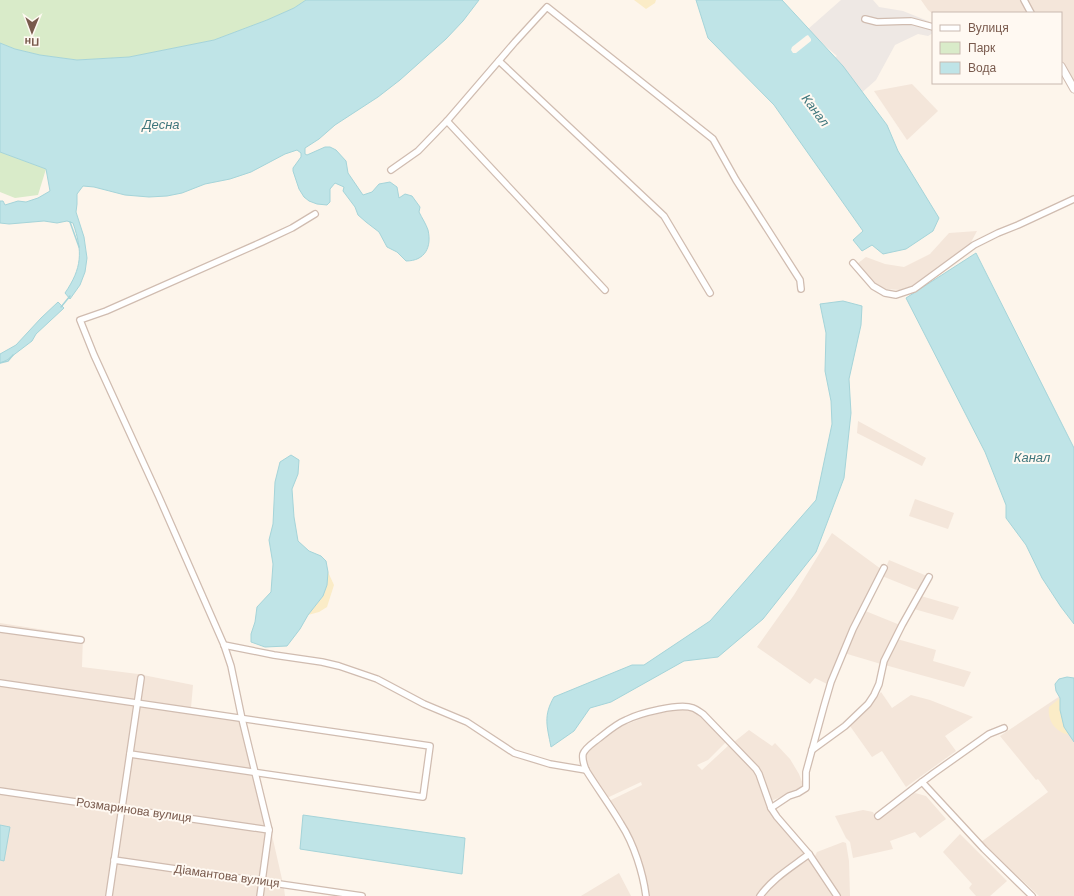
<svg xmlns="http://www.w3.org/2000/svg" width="1074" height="896" font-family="Arial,sans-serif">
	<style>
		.residential { fill: #f4e6da }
		.industrial { fill: #eee8e4 }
		.green { fill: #d9ebc9 }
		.sand { fill: #fbecc7 }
		.water { fill: #bfe4e7; stroke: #a5d4d9 }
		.pier { fill: #fdf5eb }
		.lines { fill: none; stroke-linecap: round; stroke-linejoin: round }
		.stream { stroke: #a5d4d9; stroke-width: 1.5 }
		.minor-casing { stroke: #d0bcb0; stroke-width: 8 }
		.tertiary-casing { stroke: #d0bcb0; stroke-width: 9 }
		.minor { stroke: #fff; stroke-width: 5.5 }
		.tertiary { stroke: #fff; stroke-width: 7 }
		.labels { text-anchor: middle; stroke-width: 4; stroke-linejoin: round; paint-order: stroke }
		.street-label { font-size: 12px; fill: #795a4d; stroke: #fff9f2 }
		.water-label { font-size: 13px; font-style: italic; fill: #40777d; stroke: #fff9f2 }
	</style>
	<rect width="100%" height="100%" fill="#fdf5eb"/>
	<!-- residential -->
	<g class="residential">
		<path d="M921,0h153v84l-13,-22v-49l-128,1 -5,-4z"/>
		<path d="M912,84l26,27 -31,29 -33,-49z"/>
		<path d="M977,231l-7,13 -59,43 -11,3 -14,-1 -11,-5 -18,-20 9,-7 19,7 19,3 26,-13 19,-21z"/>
		<path d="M858,421l68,37 -4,8 -65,-33z"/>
		<path d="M915,499l39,14 -6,16 -39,-13z"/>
		<path d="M832,533l49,36 -33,62 -19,54 -14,-7 -5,6 -53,-37 37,-52z"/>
		<path d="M889,560l38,16 -8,15 -37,-15z"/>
		<path d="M921,596l38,11 -6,13 -39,-11z"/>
		<path d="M863,610l37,15 -19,39 -37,-11z"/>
		<path d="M0,623l83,13 -1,31 56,7 55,11 -2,23 54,8 39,172 1,8h-285z"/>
		<path d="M897,639l39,11 -3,11 38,11 -7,15 -79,-22 6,-15h2z"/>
		<path d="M881,692l11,16 19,-13 19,5 43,17 -28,19 11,15 -50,36 -24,-36 -10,6 -22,-31 15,-14z"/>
		<path d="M1063,694l11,43v159h-35l-58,-54 67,-50 -10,-13 -2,1 -36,-44z"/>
		<path d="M677,709l16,2 11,6 23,24 -19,19 -11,5 5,5 27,-25 25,25 4,6 8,27 30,37 10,15 -48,41h-111l-15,-56 -8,-17 -15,-22 33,-16 -1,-3 -32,15 -3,-1 -18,-27 -2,-11 1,-6 3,-4 22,-18 33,-13z"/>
		<path d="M749,730l23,16 3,-3 15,16 9,15 5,13 -33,14 -11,-30 -26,-29z"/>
		<path d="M915,793l11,3 20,23 -26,19 -5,-6 -25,9 3,8 -40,9 -3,-16 -4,-4 -11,-22 28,-6 10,2 4,8z"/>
		<path d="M960,834l47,47 -17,15h-14l-7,-8 3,-4 -29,-32z"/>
		<path d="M843,842l3,1 3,18 1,35h-9l-27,-38 3,-6z"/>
		<path d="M808,857l26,39h-72l6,-8z"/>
		<path d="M619,873l12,23h-50z"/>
	</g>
	<!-- industrial -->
	<path class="industrial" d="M841,0h32l6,7 24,4 30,12v10l-5,3 -10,-2 -23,11 -19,35 -35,31 -30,-34 26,-21 -30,-26z"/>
	<!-- green -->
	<g class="green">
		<path d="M0,0h306l-12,8 -27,12 -53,20 -85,17 -52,3 -37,-5 -25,-6 -15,-6z"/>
		<path d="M0,152l46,17 -8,26 -23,3 -15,-6z"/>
	</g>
	<!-- sand -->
	<g class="sand">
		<path d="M634,0h22l-1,3 -9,6z"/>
		<path d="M328,572l6,13 -7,22 -8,5 -11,3 15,-19 4,-11z"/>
		<path d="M1060,698c0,14 2,26 9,37 -13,-3 -22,-14 -20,-28z"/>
	</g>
	<!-- water -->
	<g class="water">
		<path d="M306,0h173l-16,21 -17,18 -46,41 -22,17 -43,28 -16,14 -14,9v6l2,1 18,-8h5l6,3 10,11 2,12 15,22 9,-3 7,-8 11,-2 7,5 2,11 6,-4 7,2 8,11 -1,5c3,6 7,12 9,18 4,17 -3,31 -22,31l-9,-9 -10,-5 -8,-15 -13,-10 -8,-7 -3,-8 -12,-16 1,-4 -9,-4 -5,6v13l-3,3 -10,-1 -8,-3 -5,-4 -5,-8 -6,-18v-3l8,-11v-4l-4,-3 -12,4 -34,18 -21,7 -25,5 -23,9 -15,3 -18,1 -24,-2 -31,-8 -11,-1 -6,8v10l-1,8 8,25 3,21 -2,14 -5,13 -10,14 -5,-6c17,-25 18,-41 8,-70l-6,-2 -10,2 -13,-2 -35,3 -9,-1v-22h3l2,4 13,-4 8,1 12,-4 12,-7 -4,-22 -46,-17v-109l15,6 25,6 37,5 52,-3 85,-17 53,-20 27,-12z"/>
		<path d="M696,0h86l61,66 44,59 11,26 41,67 -6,13 -27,18 -23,5 -11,-9 -10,6 -9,-11 10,-9 -89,-126 -66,-67z"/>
		<path d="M976,253l98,195v176l-13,-17 -19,-29 -16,-33 -20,-27v-13l-21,-53 -79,-154z"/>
		<path d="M843,301l19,5 -1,19 -12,54 2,34 -7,65 -28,74 -53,67 -45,38 -34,4 -73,41 -21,6 -16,23 -23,16c-4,-21 -8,-31 3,-50l78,-32h12l66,-44 106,-121 16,-76 -1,-23 -6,-30 1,-38 -6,-29z"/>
		<path d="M58,302l6,6 -28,26 -4,7 -25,19 -7,3v-9l16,-9 25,-27z"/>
		<path d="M291,455l8,5 -1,14 -6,15 2,28 4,24 11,10 12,5 5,5 2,11 -1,13 -4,11 -15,19 -8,14 -13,17 -22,1 -14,-5v-8l4,-12 2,-15 14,-15 2,-28 -4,-24 4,-16 2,-42 5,-20z"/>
		<path d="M1067,677l7,1v64l-10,-15 -4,-17v-12l-4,-7 -1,-7 4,-5z"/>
		<path d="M303,815l162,23 -3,36 -162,-25z"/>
		<path d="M0,825l10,2 -6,34 -4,-1z"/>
	</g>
	<!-- pier -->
	<path class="pier" d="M808,35l3,4v2l-15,12h-3l-2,-3 1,-3 14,-11z"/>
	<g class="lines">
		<!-- stream -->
		<g class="stream">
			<path d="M70,222l9,25"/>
			<path d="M61,307l9,-11"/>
			<path d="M0,363l8,-2 5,-6"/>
		</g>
		<!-- minor casing -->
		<g class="minor-casing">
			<g id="minor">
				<path d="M1024,0l7,13"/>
				<path d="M865,19l12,3 34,-1 22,6"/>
				<path d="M499,61l165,155 46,77"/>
				<path d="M447,121l158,169"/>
				<path d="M391,170l27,-19 29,-30 68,-79 32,-35 166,132 23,41 64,100 1,9"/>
				<path d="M853,263l20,23 12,7 11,2 18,-6 60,-44 24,-12 20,-8 56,-26"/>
				<path d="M0,629l81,11"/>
				<path d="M224,645l50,10 48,7 17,4 38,13 47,25 43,18 47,31 36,11 36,6"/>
				<path d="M0,683l430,63 -7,51 -293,-43"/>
				<path d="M812,750l33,-24 23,-22 6,-9 5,-11 5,-23 18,-36 27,-48"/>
				<path d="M922,782l12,-9 55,-39 15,-6"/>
				<path d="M0,791l269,39"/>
				<path d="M771,808l18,-12 9,-3 8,-5v-16l18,-66 7,-24 22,-53 31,-61"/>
				<path d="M878,816l44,-34 62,67 48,47"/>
				<path d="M114,860l248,36"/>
				<path d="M109,896l32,-218"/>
				<path d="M260,896l9,-66 -27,-111 -11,-53 -7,-21 -65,-148 -65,-142 -14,-35 26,-9 156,-69 30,-14 23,-14"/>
				<path d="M646,896c-3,-23 -12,-52 -25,-72 -11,-19 -24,-36 -35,-54 -2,-5 -4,-11 -3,-16 2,-6 10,-11 15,-15 9,-7 18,-15 28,-19 14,-7 53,-17 67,-12 3,1 7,4 10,6l53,55 3,5 12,34 6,9 32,37 28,42"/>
				<path d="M760,896c13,-18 32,-29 49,-42"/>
			</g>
		</g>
		<!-- tertiary casing -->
		<g class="tertiary-casing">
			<path id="tertiary" d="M1061,66l13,23"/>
		</g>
		<!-- minor -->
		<use href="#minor" class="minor"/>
		<!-- tertiary -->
		<use href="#tertiary" class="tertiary"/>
	</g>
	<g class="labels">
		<!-- street labels -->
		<g class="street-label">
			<text transform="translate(134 810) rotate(8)" y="4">Розмаринова вулиця</text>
			<text transform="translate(227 876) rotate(8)" y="4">Діамантова вулиця</text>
		</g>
		<!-- water labels -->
		<g class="water-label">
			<text transform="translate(816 110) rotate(53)" y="5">Канал</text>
			<text x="161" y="129">Десна</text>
			<text x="1032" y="462">Канал</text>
		</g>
	</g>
	<!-- legend -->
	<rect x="932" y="12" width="130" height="72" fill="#fff9f2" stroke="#c9b9b0"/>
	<rect x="940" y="25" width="20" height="6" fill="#ffffff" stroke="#c9b9b0"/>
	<text x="968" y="32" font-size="12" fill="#795a4d">Вулиця</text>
	<rect x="940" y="42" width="20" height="12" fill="#d9ebc9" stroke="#c9b9b0"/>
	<text x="968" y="52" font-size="12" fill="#795a4d">Парк</text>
	<rect x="940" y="62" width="20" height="12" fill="#bfe4e7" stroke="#c9b9b0"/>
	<text x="968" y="72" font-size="12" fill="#795a4d">Вода</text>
	<!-- north arrow -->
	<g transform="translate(32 32) rotate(181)" stroke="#fff9f2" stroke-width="3" paint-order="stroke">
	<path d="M0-3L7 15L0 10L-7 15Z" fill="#795a4d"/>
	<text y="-6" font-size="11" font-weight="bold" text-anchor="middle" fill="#795a4d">Пн</text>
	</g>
</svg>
